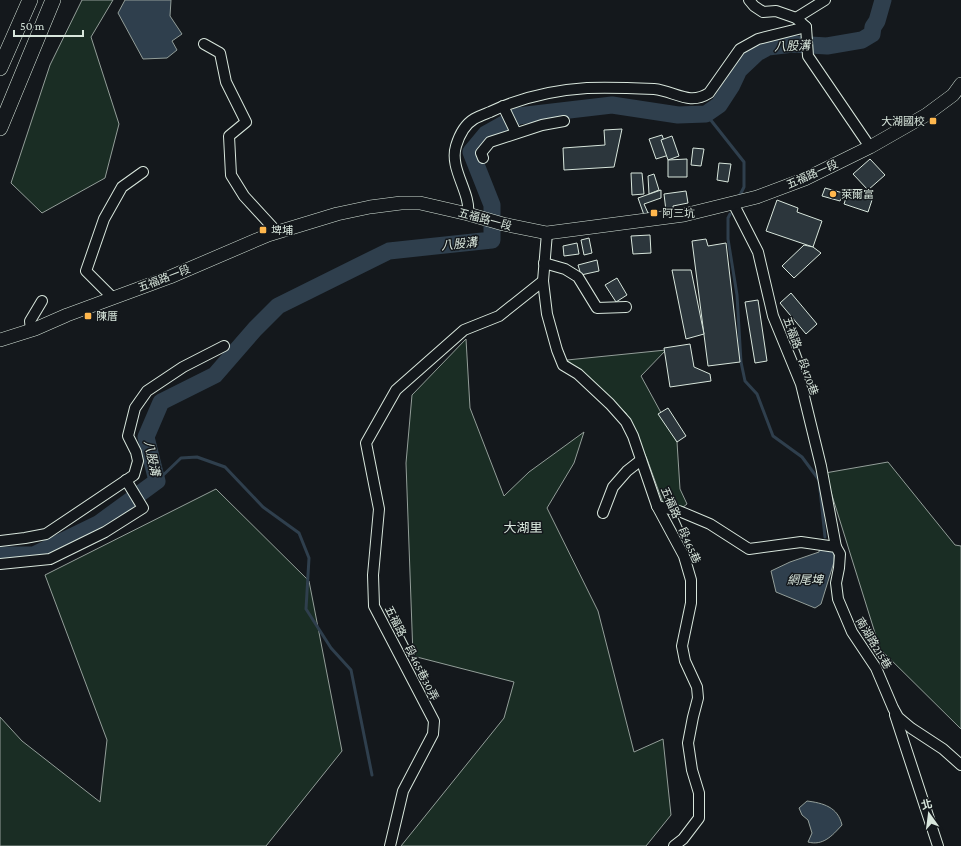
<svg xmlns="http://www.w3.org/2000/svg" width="961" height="846" font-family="'Crimson Pro','Noto Sans TC',serif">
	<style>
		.green { fill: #1a2d24; stroke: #939e99 }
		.water { fill: #2f3f4d; stroke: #939e99 }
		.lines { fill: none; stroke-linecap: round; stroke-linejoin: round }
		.stream { stroke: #2f3f4d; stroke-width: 3 }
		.river { stroke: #2f3f4d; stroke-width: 17 }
		.building { fill: #2c363c; stroke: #d8e6dc }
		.minor-casing { stroke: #d8e6dc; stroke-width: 12 }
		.major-casing { stroke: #d8e6dc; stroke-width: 14 }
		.highway-casing { stroke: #d8e6dc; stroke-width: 16 }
		.minor { stroke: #14181c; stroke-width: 10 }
		.major { stroke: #14181c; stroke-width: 13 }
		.highway { stroke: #14181c; stroke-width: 15 }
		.poi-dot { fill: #ffb74d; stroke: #14181c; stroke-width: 1.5 }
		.labels { text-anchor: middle; stroke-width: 3; stroke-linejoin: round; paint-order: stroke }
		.poi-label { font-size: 11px; fill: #d8e6dc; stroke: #14181c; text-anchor: start }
		.street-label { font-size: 11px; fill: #d8e6dc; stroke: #14181c }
		.water-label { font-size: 12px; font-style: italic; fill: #d8e6dc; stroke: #14181c }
		.quarter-label { font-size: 13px; fill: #d8e6dc; stroke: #14181c }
	</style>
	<rect width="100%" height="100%" fill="#14181c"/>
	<!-- green -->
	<g class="green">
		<path d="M82,0h31l-22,37 28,87 -14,54 -63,35 -31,-30 39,-118z"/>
		<path d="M466,339l4,69 34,88 25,-24 55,-40 -10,31 -27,45 51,103 36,141 29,-13 8,76 -25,31h-245l103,-128 10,-36 -101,-26 -7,-193 6,-68z"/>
		<path d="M666,350l-25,26 36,66 3,47 7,15 -5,4 -19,-5 -16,-44 -21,-46 -59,-53z"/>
		<path d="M888,462l67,83 6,1v183l-81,-80 -55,-176z"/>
		<path d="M216,489l93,92 33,170 -76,95h-266v-129l22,24 78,61 7,-62 -62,-165z"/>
	</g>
	<!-- water -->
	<g class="water">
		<path d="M125,0h46l-1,16 12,18 -10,7 5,9 -10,8 -24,1 -25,-46z"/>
		<path d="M820,545l14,6v11l-13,42 -6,4 -39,-16 -5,-21 19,-9 29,-10z"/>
		<path d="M807,801c16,2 31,6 35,24 -10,11 -19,21 -34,17l4,-9 -4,-13 -6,-5 -3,-7z"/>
	</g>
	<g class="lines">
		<!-- stream -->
		<g class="stream">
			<path d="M706,114l38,48v25l-5,10"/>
			<path d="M730,214l-2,4v21l9,56 4,67 4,19 12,13 16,42 29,21 17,23 6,57"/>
			<path d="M157,481l24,-23 16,-1 28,10 38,40 36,26 10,25 -3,51 25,39 20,22 21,105"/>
		</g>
		<!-- river -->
		<path class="river" d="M0,555h34l64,-31 59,-43 -11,-44 15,-35 54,-27 40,-46 23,-23 111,-55 103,-11v-35l-21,-53 15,-18 32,-18 94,-11 66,10 28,-1 13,-9 13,-20 7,-15 18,-17 11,-6 25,-3 34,2 35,-6 10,-6 1,-7 4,-6 6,-21"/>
	</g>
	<!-- building -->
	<g class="building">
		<path d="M622,129l-8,38 -50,3 -1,-22 42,-3 -1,-15z"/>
		<path d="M662,135l7,20 -13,4 -7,-20z"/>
		<path d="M672,136l7,20 -11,4 -7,-20z"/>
		<path d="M693,148l11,1 -3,17 -10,-1z"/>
		<path d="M687,159v18h-19v-17z"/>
		<path d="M870,159l15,16 -17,15 -15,-16z"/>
		<path d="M719,163l12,1 -3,18 -11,-2z"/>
		<path d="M631,173h11l2,21 -12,1z"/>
		<path d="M654,174l5,16 -10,4 -1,-18z"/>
		<path d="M825,188l18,5 -3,8 -18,-5z"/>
		<path d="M661,190v8l-17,6 4,9 -4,2 -6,-17z"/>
		<path d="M686,191l2,12 -15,3v4l-7,1 -2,-17z"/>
		<path d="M848,192l24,8 -4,12 -24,-8z"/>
		<path d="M777,200l21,8 -1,4 25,9 -9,26 -47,-16z"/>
		<path d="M650,235l1,18 -18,1 -2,-18z"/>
		<path d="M589,238l3,15 -8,2 -3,-15z"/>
		<path d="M706,239l2,7 18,-3 14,119 -32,4 -16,-125z"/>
		<path d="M577,243l2,11 -15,2 -1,-10z"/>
		<path d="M804,245l9,2 8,6 -27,25 -12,-12z"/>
		<path d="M597,260l2,11 -18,4 -3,-10z"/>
		<path d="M672,270h19l13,64 -18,5z"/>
		<path d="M617,278l10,17 -11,7 -11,-17z"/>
		<path d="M791,293l26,31 -11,10 -26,-31z"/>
		<path d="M758,300l9,61 -12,2 -10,-61z"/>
		<path d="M690,344l4,23 16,7 1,7 -41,6 -6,-39z"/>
		<path d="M668,408l18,28 -9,6 -19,-28z"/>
	</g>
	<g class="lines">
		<!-- minor casing -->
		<g class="minor-casing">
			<g id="minor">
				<path d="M749,0l5,6 9,6 13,-1 20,7 10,9 2,29 62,91"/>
				<path d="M796,18l29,-18"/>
				<path d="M204,44l16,9 6,29 20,40 -17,14 2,39 13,21 33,36"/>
				<path d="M503,106l13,27"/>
				<path d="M483,158l-2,-5 9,-11 52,-17 22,-4"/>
				<path d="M733,203l25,49 15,64 28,68 20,82 15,81"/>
				<path d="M468,214c3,-22 -19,-45 -12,-68 3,-10 8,-21 18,-27 5,-3 11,-5 16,-7 30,-14 64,-22 97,-24 22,-1 45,0 67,1 21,2 35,17 55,4l31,-44 18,-10 48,-12"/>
				<path d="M547,233l-4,48 4,33 10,36 6,15 15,9 32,30 16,18 7,14 24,70 27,50 7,24v23l-9,43 3,15 12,26 1,11 -5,19 -5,26 4,27 7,23v25l-16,21 -9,7"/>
				<path d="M544,263l21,6 13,8 19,31 29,-1"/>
				<path d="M113,298l-27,-27 18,-52 18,-32 21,-15"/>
				<path d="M31,331l-1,-10 12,-20"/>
				<path d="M657,506l22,5 31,13 39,25 52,-7 35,5 4,7 -1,14 -3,15 2,16 14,33 24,36 17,40 5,9 13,11 32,21 18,16"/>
				<path d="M603,513l10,-26 14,-16 14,-11"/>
				<path d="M0,541l25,-3 21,-4 88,-59 4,-14 -2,-9 -8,-16 7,-28 12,-17 36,-24 41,-21"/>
				<path d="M0,564l50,-5 55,-27 38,-24 -17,-28"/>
				<path d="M895,715l43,131"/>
				<path d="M390,846l13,-55 30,-57 1,-13 -60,-115 -1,-31 6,-66 -13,-66 30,-53 68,-60 35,-14 44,-35"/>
			</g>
		</g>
		<!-- major casing -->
		<g class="major-casing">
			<path id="major" d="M0,340l35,-11 32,-14 103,-38 98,-42 69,-21 33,-7 31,-4h19l48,11 35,10 44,9 137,-18 73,-18 48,-18 65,-32 56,-32 27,-20 8,-11"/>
		</g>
		<!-- highway casing -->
		<g class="highway-casing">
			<g id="highway">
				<path d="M0,68l30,-68"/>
				<path d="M0,128l53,-128"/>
			</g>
		</g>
		<!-- minor -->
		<use href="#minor" class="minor"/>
		<!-- major -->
		<use href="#major" class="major"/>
		<!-- highway -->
		<use href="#highway" class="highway"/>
	</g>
	<!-- markers -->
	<g class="poi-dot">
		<rect x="929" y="117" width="8" height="8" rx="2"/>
		<circle cx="833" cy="194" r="4"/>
		<rect x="650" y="209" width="8" height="8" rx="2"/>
		<rect x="259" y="226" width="8" height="8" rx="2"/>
		<rect x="84" y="312" width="8" height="8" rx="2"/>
	</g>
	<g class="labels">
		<!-- poi labels -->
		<g class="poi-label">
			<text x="925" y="125" text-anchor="end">大湖國校</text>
			<text x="841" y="198">萊爾富</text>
			<text x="662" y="217">阿三坑</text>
			<text x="271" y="234">埤埔</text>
			<text x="96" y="320">陳厝</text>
		</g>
		<!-- street labels -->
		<g class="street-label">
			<text transform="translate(812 174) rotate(-24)" y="4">五福路一段</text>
			<text transform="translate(485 219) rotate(15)" y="4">五福路一段</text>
			<text transform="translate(164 278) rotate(-21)" y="4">五福路一段</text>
			<text transform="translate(801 356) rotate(70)" y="4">五福路一段470巷</text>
			<text transform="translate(681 525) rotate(66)" y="4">五福路一段465巷</text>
			<text transform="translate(874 643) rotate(59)" y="4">南湖路215巷</text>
			<text transform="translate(412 653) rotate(63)" y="4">五福路一段465巷30弄</text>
		</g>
		<!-- water labels -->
		<g class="water-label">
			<text transform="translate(792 46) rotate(-2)" y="4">八股溝</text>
			<text transform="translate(459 244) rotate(-6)" y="4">八股溝</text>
			<text transform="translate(152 458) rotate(78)" y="4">八股溝</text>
			<text x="805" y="584">網尾埤</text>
		</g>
		<!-- quarter labels -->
		<g class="quarter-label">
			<text x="523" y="532">大湖里</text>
		</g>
	</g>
	<!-- north arrow -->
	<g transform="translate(929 814) rotate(346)" stroke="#14181c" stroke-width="3" paint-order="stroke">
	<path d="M0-3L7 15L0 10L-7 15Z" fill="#d8e6dc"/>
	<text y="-6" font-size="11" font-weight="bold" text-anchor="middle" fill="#d8e6dc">北</text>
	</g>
	<!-- scale -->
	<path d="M14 30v6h69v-6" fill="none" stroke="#d8e6dc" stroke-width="2"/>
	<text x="20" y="30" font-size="12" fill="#d8e6dc" stroke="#14181c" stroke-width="3" paint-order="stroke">50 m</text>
</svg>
